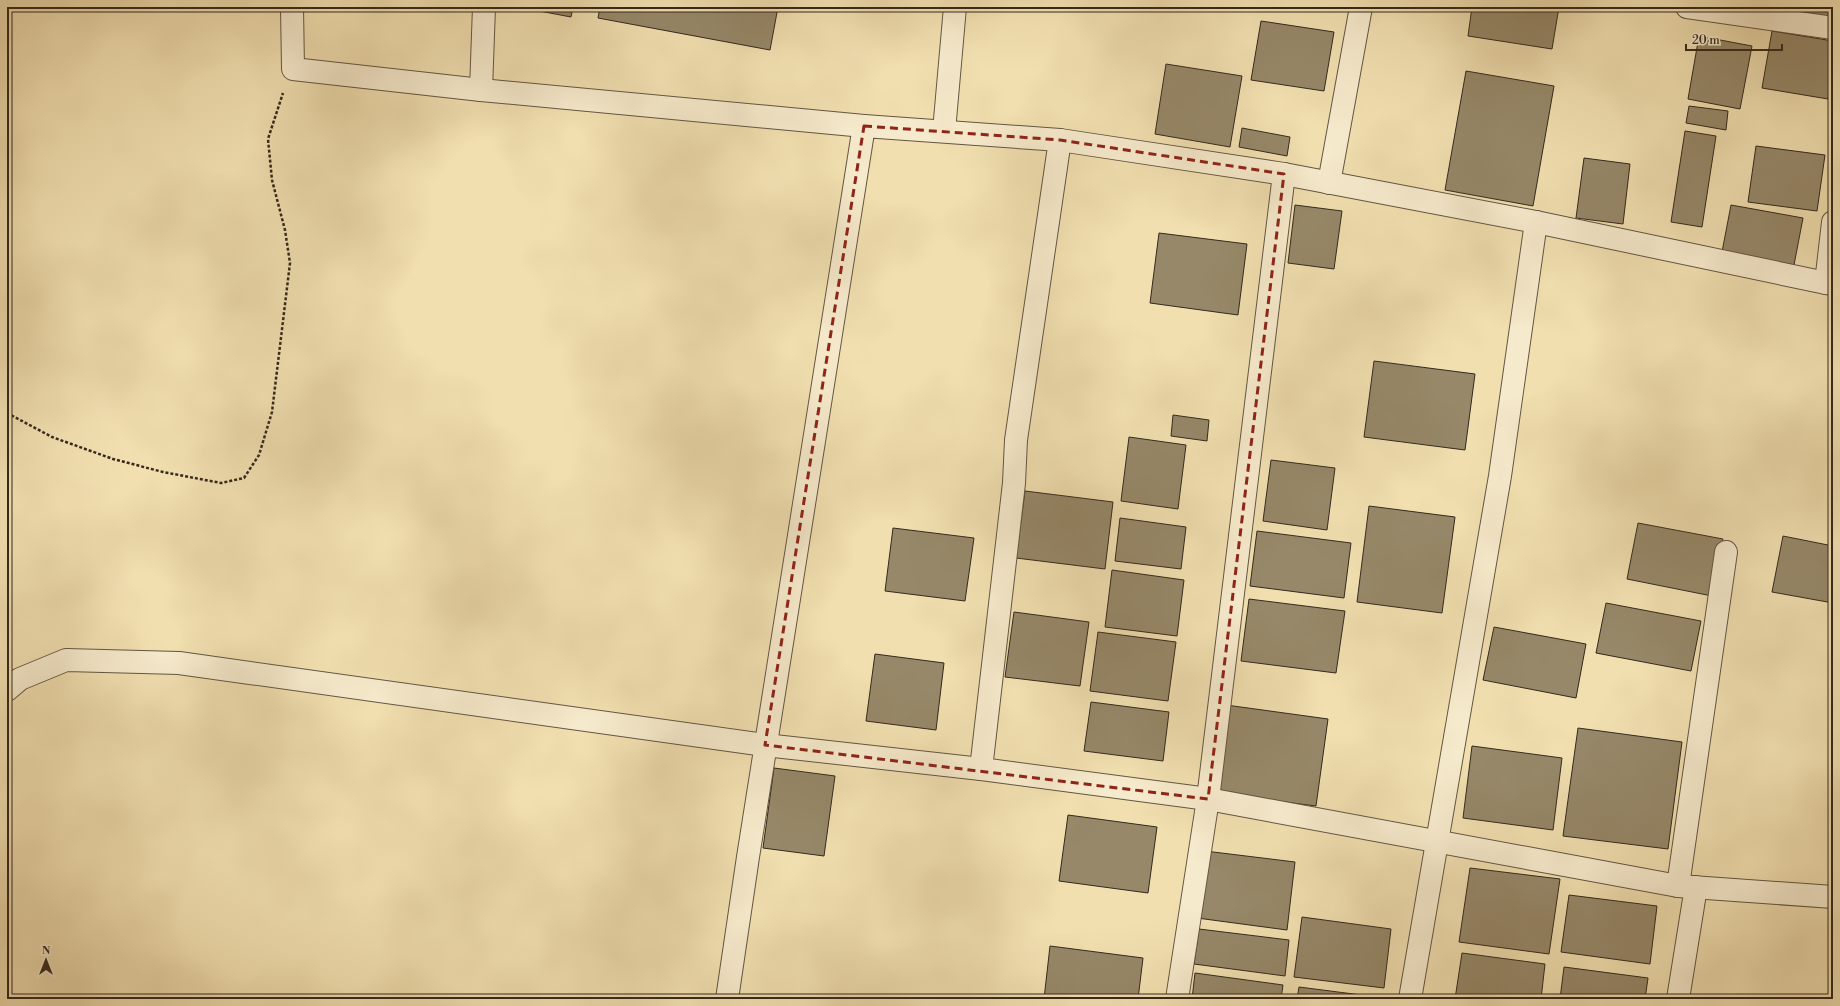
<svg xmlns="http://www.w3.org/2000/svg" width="1840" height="1006" font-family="'Libre Bodoni',serif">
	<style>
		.building { fill: #968869; stroke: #34291d }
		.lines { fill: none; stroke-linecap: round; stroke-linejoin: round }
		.minor-casing { stroke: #635642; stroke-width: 24 }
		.path { stroke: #34291d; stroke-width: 2.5; stroke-dasharray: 3 2; stroke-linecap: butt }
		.minor { stroke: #f6eacc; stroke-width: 22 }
		.marked { fill: none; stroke: #8f2418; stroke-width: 3; stroke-dasharray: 8 5; stroke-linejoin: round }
	</style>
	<rect width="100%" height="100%" fill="#f1dfb0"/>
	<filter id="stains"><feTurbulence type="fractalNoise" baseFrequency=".005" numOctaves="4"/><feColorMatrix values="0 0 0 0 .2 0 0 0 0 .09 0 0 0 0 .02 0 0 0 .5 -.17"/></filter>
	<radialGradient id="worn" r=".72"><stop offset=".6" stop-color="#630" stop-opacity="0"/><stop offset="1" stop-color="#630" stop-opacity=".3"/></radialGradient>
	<!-- building -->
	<g class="building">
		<path d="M518,7h55l-2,10z"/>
		<path d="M600,7h178l-8,43 -172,-32z"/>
		<path d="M1472,7h87l-7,42 -84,-13z"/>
		<path d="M1792,7h41v17l-42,-6z"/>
		<path d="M1261,21l73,11 -10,59 -73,-11z"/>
		<path d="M1772,31l61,10v31l-5,27 -66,-11z"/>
		<path d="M1699,36l53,10 -12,63 -52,-10z"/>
		<path d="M1166,64l76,12 -12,71 -75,-13z"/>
		<path d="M1466,71l88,15 -21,120 -88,-16z"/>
		<path d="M1689,106l39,5 -2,19 -40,-7z"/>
		<path d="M1242,128l48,9 -3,19 -48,-9z"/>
		<path d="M1685,131l31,5 -14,91 -31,-5z"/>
		<path d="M1756,146l69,9 -8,56 -69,-9z"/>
		<path d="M1584,158l46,6 -7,60 -47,-6z"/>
		<path d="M1295,205l47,6 -8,58 -46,-6z"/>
		<path d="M1731,205l72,13 -9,47 -72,-13z"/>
		<path d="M1159,233l88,11 -9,71 -88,-12z"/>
		<path d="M1374,361l101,13 -10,76 -101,-13z"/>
		<path d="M1173,415l36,5 -2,21 -36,-5z"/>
		<path d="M1129,437l57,8 -8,64 -57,-8z"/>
		<path d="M1271,460l64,8 -8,62 -64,-9z"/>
		<path d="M1025,491l88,11 -8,67 -89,-11z"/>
		<path d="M1369,506l86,11 -13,96 -85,-11z"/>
		<path d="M1120,518l66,9 -5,42 -66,-8z"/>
		<path d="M1638,523l85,16 -11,57 -85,-17z"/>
		<path d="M893,528l81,10 -9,63 -80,-10z"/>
		<path d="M1257,531l94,12 -7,55 -94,-12z"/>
		<path d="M1783,536l50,10v57l-61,-11z"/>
		<path d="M1112,570l72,10 -7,56 -72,-9z"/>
		<path d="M1249,599l96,12 -9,62 -95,-12z"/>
		<path d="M1606,603l95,18 -10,50 -95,-18z"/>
		<path d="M1014,612l75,10 -9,64 -75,-9z"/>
		<path d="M1494,627l92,17 -10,54 -93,-18z"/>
		<path d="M1098,632l78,10 -8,59 -78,-10z"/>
		<path d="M875,654l69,9 -8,67 -70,-9z"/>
		<path d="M1091,702l78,10 -6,49 -79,-10z"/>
		<path d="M1226,705l102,14 -12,87 -102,-13z"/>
		<path d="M1578,728l104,14 -14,107 -105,-13z"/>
		<path d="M1472,746l90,12 -9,72 -90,-12z"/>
		<path d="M774,768l61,8 -11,80 -61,-8z"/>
		<path d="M1068,815l89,12 -9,66 -89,-12z"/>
		<path d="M1205,851l90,11 -8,68 -90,-12z"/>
		<path d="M1470,868l90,11 -11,75 -90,-12z"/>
		<path d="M1569,895l88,11 -7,58 -89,-12z"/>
		<path d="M1302,917l89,12 -7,59 -90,-11z"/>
		<path d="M1199,929l90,11 -4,36 -91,-12z"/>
		<path d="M1050,946l93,12 -5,41h-94z"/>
		<path d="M1462,953l83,11 -4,35h-86z"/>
		<path d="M1564,967l84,11 -3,21h-85z"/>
		<path d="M1195,973l88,12 -2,14h-89z"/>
		<path d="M1299,987l86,11v1h-88z"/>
	</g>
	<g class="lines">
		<!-- minor casing -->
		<g class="minor-casing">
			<g id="minor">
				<path d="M292,7l1,62 188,21 383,36"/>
				<path d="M1687,7l146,21"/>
				<path d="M481,90l3,-83"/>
				<path d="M944,131l11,-124"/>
				<path d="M1329,183l32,-176"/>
				<path d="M1833,222l-7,61 7,1"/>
				<path d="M7,690l13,-11 46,-19 113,3 586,82 216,24 227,30 470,87 155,11"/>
				<path d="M981,769l33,-286 2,-43 44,-300"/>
				<path d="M1678,886l48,-334"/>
				<path d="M727,999l21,-142 116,-731 196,14 224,34 252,48 290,61"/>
				<path d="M1177,999l31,-200 76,-625"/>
				<path d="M1410,999l90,-523 36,-254"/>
				<path d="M1678,999l18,-112"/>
			</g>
		</g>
		<!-- path -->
		<path class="path" d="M7,413l45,24 61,22 50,13 58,11 23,-5 15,-23 13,-43 18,-149 -5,-33 -13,-50 -4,-41 15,-46"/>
		<!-- minor -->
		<use href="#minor" class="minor"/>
	</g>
	<!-- marked area -->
	<path class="marked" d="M864,126l196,14 224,34 -76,625 -443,-54z"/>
	<!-- margin -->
	<rect width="1840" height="1006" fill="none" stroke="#f1dfb0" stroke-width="24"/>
	<rect x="8" y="8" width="1824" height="990" fill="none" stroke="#34291d" stroke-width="2"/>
	<rect x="12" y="12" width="1816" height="982" fill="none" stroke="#34291d"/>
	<!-- north arrow -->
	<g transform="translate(46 960)" stroke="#f6eacc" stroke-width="3" paint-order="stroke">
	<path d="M0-3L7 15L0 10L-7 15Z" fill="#34291d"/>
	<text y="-6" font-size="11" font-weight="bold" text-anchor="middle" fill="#34291d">N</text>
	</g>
	<!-- scale -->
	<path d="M1686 44v6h96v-6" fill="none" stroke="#34291d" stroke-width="2"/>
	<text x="1692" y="44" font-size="12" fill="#34291d" stroke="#f6eacc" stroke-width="3" paint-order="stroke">20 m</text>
	<rect width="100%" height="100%" filter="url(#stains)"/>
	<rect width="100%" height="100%" fill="url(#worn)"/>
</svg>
